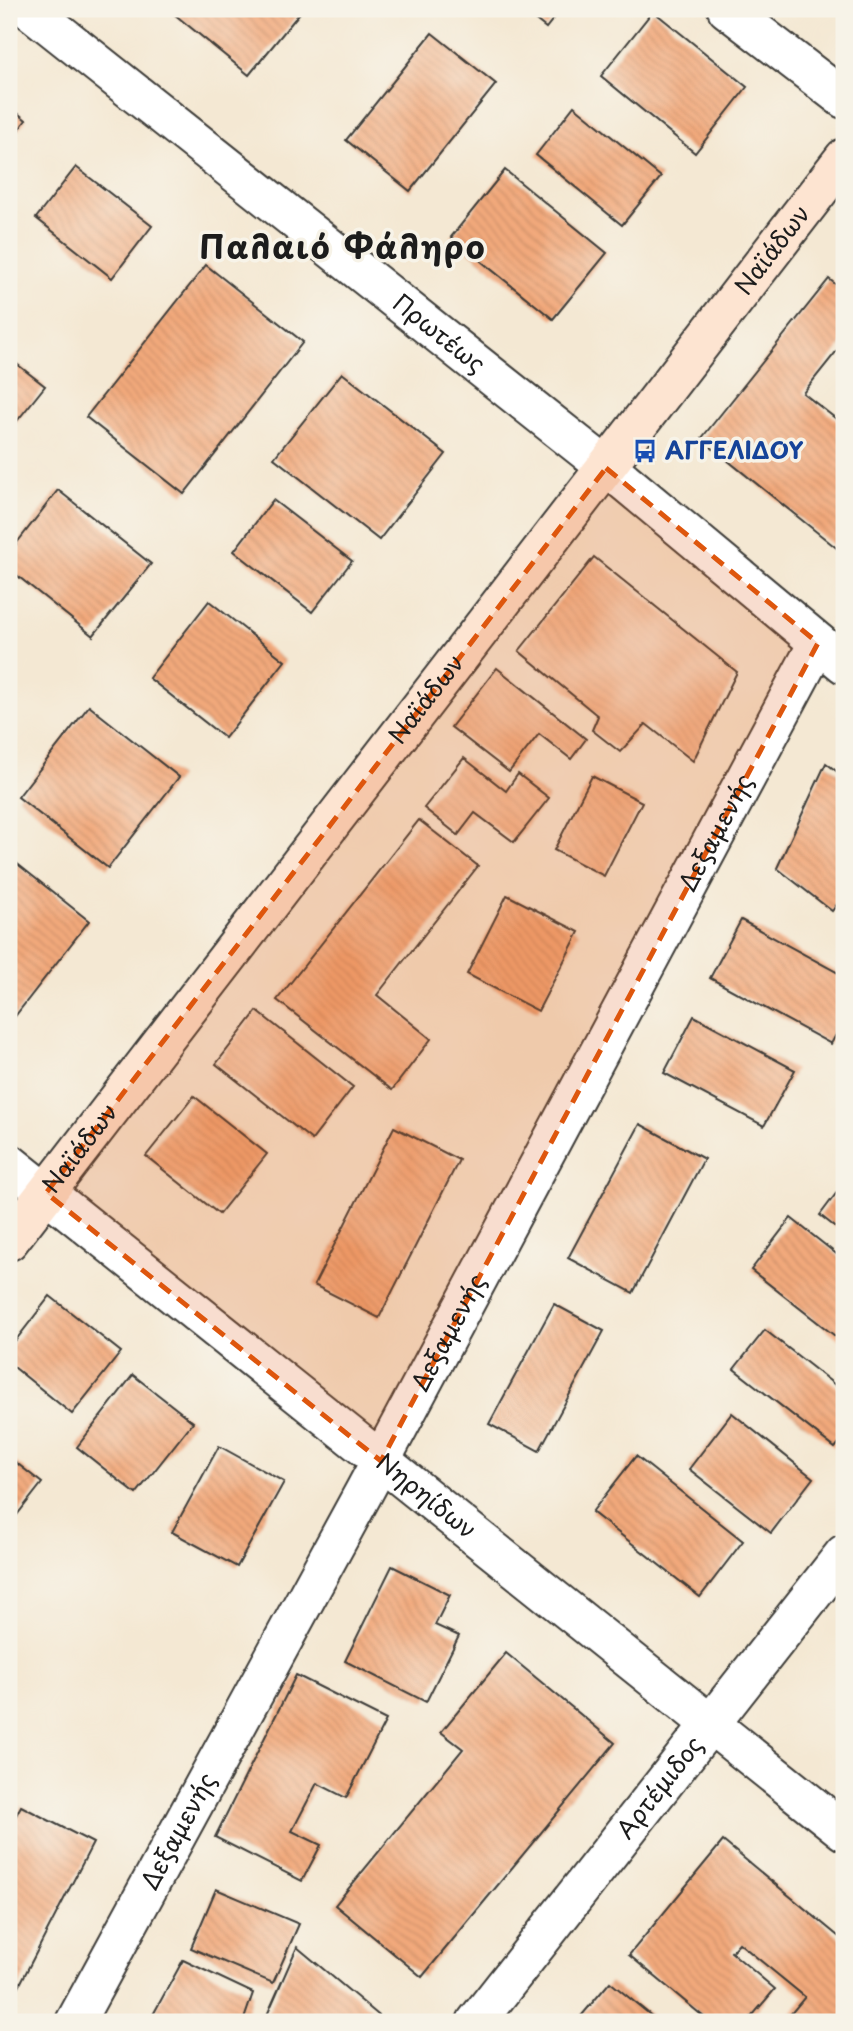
<svg xmlns="http://www.w3.org/2000/svg" width="853" height="2031" font-family="'Playpen Sans',sans-serif">
	<style>
		.building { fill: url(#building-back-hatch) }
		.lines { fill: none; stroke-linecap: round; stroke-linejoin: round }
		.street-casing { stroke: #3c3b37; stroke-width: 42 }
		.secondary-casing { stroke: #3c3b37; stroke-width: 42 }
		.street { stroke: #fff; stroke-width: 38 }
		.secondary { stroke: #fde4d1; stroke-width: 38 }
		.marked { fill: #de560d; fill-opacity: 0.2; stroke: #de560d; stroke-width: 5; stroke-dasharray: 14 9; stroke-linejoin: round }
		.labels { text-anchor: middle; stroke-width: 7; stroke-linejoin: round; paint-order: stroke }
		.street-label { font-size: 24px; fill: #1c1c1c; stroke: #f7f3e8 }
		.transit-label { font-size: 24px; font-weight: bold; fill: #164399; stroke: #f7f3e8; text-anchor: start }
		.district-label { font-size: 32px; font-weight: bold; letter-spacing: 2px; fill: #1c1c1c; stroke: #f7f3e8 }
	</style>
	<defs>
		<pattern id="building-back-hatch" width="6" height="6" patternUnits="userSpaceOnUse" patternTransform="scale(1.75)"><rect width="6" height="6" fill="#f2a97b"/><path d="M-1 5l2 2M0 0l6 6M5-1l2 2" fill="none" stroke="#cf916a"/></pattern>
	</defs>
	<rect width="100%" height="100%" fill="#f7f3e8"/>
	<filter id="ink" filterUnits="userSpaceOnUse"><feTurbulence type="fractalNoise" baseFrequency=".0143" numOctaves="2"/><feDisplacementMap in="SourceGraphic" scale="14" xChannelSelector="R" yChannelSelector="G"/><feConvolveMatrix kernelMatrix="1 2 1 2 8 2 1 2 1" color-interpolation-filters="sRGB"/></filter>
	<filter id="wash" filterUnits="userSpaceOnUse"><feTurbulence type="fractalNoise" baseFrequency=".00686" numOctaves="4" result="noise"/><feDisplacementMap in="SourceGraphic" scale="28" xChannelSelector="R" yChannelSelector="G"/><feGaussianBlur stdDeviation="1.57" result="paint"/><feColorMatrix in="noise" values="0 0 0 0 0 0 0 0 0 0 0 0 0 0 0 0 0 1.4 0 .05"/><feComposite in="paint" operator="in"/></filter>
	<g filter="url(#wash)">
		<rect width="100%" height="100%" fill="#f4e8d3"/>
		<g id="blocks">
			<!-- building -->
			<g class="building">
				<path d="M168,9h135l-54,66z"/>
				<path d="M522,9h39l-15,19z"/>
				<path d="M653,11l94,76 -52,66 -94,-77z"/>
				<path d="M432,33l64,51 -86,107 -64,-51z"/>
				<path d="M9,106l17,14 -17,22z"/>
				<path d="M574,106l87,71 -39,48 -86,-70z"/>
				<path d="M76,167l76,59 -40,52 -76,-60z"/>
				<path d="M505,170l102,83 -54,66 -102,-82z"/>
				<path d="M206,265l97,77 -119,152 -98,-77z"/>
				<path d="M829,279l15,12v51l-41,51 41,32v129l-143,-115z"/>
				<path d="M9,358l36,28 -36,45z"/>
				<path d="M342,373l104,81 -67,86 -105,-82z"/>
				<path d="M58,490l93,74 -58,72 -84,-67v-16z"/>
				<path d="M273,500l79,61 -40,51 -78,-61z"/>
				<path d="M594,557l143,115 -44,89 -47,-37 -26,28 -28,-22 6,-14 -79,-65z"/>
				<path d="M209,601l76,60 -60,77 -76,-60z"/>
				<path d="M497,668l89,71 -15,20 -32,-25 -30,38 -58,-45z"/>
				<path d="M89,706l90,71 -71,91 -90,-71z"/>
				<path d="M464,758l42,33 12,-17 31,24 -35,44 -39,-29 -17,22 -34,-27z"/>
				<path d="M826,763l18,14v118l-12,16 -55,-43z"/>
				<path d="M592,776l50,26 -38,74 -50,-26z"/>
				<path d="M419,820l59,46 -101,129 54,44 -39,51 -115,-90z"/>
				<path d="M15,862l74,59 -80,103v-154z"/>
				<path d="M507,895l72,37 -41,79 -71,-37z"/>
				<path d="M741,920l103,56v44l-13,24 -121,-66z"/>
				<path d="M257,1011l96,76 -41,53 -96,-76z"/>
				<path d="M694,1016l101,54 -31,56 -100,-53z"/>
				<path d="M194,1096l73,58 -48,60 -73,-58z"/>
				<path d="M640,1124l64,35 -71,134 -65,-35z"/>
				<path d="M394,1127l65,33 -80,158 -65,-33z"/>
				<path d="M844,1183v51l-24,-19z"/>
				<path d="M791,1218l53,42v83l-93,-73z"/>
				<path d="M50,1296l71,56 -49,62 -63,-51v-14z"/>
				<path d="M554,1304l50,27 -65,120 -50,-27z"/>
				<path d="M765,1330l79,62v45l-9,11 -101,-79z"/>
				<path d="M133,1375l60,47 -57,72 -59,-47z"/>
				<path d="M732,1413l81,65 -42,55 -82,-64z"/>
				<path d="M219,1446l65,36 -47,85 -65,-35z"/>
				<path d="M636,1456l107,85 -43,56 -108,-85z"/>
				<path d="M9,1457l33,26 -33,42z"/>
				<path d="M392,1566l58,29 -15,30 24,11 -33,66 -81,-41z"/>
				<path d="M506,1653l109,90 -193,234 -87,-72 128,-156 -22,-17z"/>
				<path d="M296,1675l90,45 -40,78 -29,-15 -25,48 29,14 -19,36 -87,-44z"/>
				<path d="M21,1806l72,37 -75,145 -9,-4v-156z"/>
				<path d="M723,1841l121,100v81h-60l21,-25 -66,-54 -8,9 44,37 -28,33h-37l-81,-67z"/>
				<path d="M216,1889l83,35 -26,59 -82,-35z"/>
				<path d="M297,1947l86,72 -3,3h-116z"/>
				<path d="M183,1960l70,33 -10,29h-94z"/>
				<path d="M610,1982l49,40h-83z"/>
			</g>
		</g>
	</g>
	<g filter="url(#ink)">
		<use href="#blocks" fill-opacity="0" stroke="#3c3b37" stroke-width="2"/>
		<g class="lines">
			<!-- street casing -->
			<g class="street-casing">
				<g id="street">
					<path id="s1" d="M29,9l595,472 220,183"/>
					<path d="M727,9l117,90"/>
					<path id="s2" d="M9,1163l835,668"/>
					<path id="s3" d="M75,2022l290,-532 453,-847"/>
					<path id="s4" d="M476,2022l368,-468"/>
				</g>
			</g>
			<!-- secondary casing -->
			<g class="secondary-casing">
				<g id="secondary">
					<path id="s5" d="M9,1241l835,-1083"/>
				</g>
			</g>
			<!-- street -->
			<use href="#street" class="street"/>
			<!-- secondary -->
			<use href="#secondary" class="secondary"/>
		</g>
	</g>
	<!-- marked area -->
	<path class="marked" d="M606,468l212,175 -437,818 -335,-268z"/>
	<!-- icons -->
	<defs>
		<g id="bus-bare" transform="scale(1.89)"><path d="M-5-6H5V4H4V6H2V4H-2V6H-4V4H-5ZM-3.5-4V0h7V-4ZM-3.5 1.2v1.5H-2V1.2ZM2 1.2v1.5H3.5V1.2Z" fill="#1a4fb4" stroke="#f7f3e8" stroke-width="2.5" paint-order="stroke"/></g>
	</defs>
	<g fill-rule="evenodd">
		<use href="#bus-bare" x="645" y="451"/>
	</g>
	<g class="labels">
		<!-- street labels -->
		<g class="street-label">
			<text dy="8" stroke="none"><textPath href="#s5" startOffset="1251">Ναϊάδων</textPath></text>
			<text dy="8" stroke="none"><textPath href="#s1" startOffset="523">Πρωτέως</textPath></text>
			<text dy="8" stroke="none"><textPath href="#s5" startOffset="684">Ναϊάδων</textPath></text>
			<text dy="8" stroke="none"><textPath href="#s3" startOffset="1351">Δεξαμενής</textPath></text>
			<text dy="8" stroke="none"><textPath href="#s5" startOffset="117">Ναϊάδων</textPath></text>
			<text dy="8" stroke="none"><textPath href="#s3" startOffset="784">Δεξαμενής</textPath></text>
			<text dy="8" stroke="none"><textPath href="#s2" startOffset="534">Νηρηίδων</textPath></text>
			<text dy="8" stroke="none"><textPath href="#s4" startOffset="298">Αρτέμιδος</textPath></text>
			<text dy="8" stroke="none"><textPath href="#s3" startOffset="217">Δεξαμενής</textPath></text>
		</g>
		<!-- transit labels -->
		<g class="transit-label">
			<text x="665" y="459">ΑΓΓΕΛΙΔΟΥ</text>
		</g>
		<!-- district labels -->
		<g class="district-label">
			<text x="343" y="259">Παλαιό Φάληρο</text>
		</g>
	</g>
	<!-- margin -->
	<rect width="853" height="2031" fill="none" stroke="#f7f3e8" stroke-width="35"/>
</svg>
